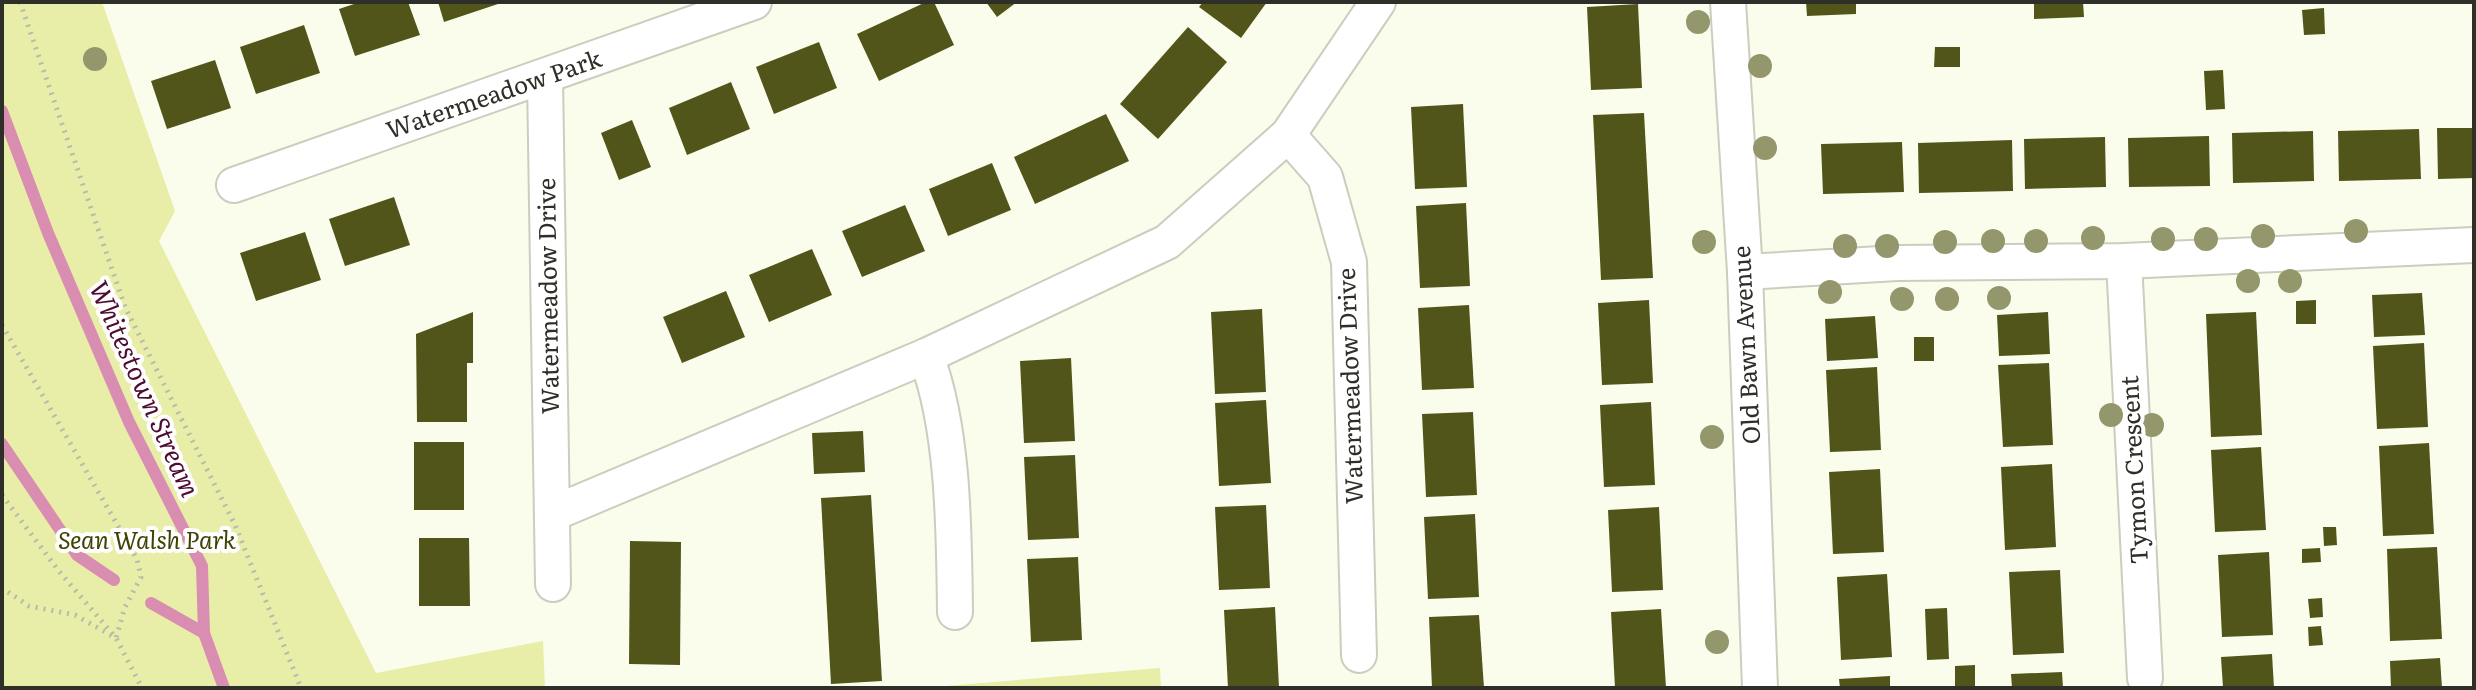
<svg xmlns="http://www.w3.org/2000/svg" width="2476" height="690" font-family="Literata,serif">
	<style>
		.green { fill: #e8eea7 }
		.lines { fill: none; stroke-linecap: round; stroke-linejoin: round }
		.stream { stroke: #d98db0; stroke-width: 12 }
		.building { fill: #525519 }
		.street-casing { stroke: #cbcdbe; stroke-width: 38 }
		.path { stroke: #b8baac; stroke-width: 5; stroke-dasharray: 2 6; stroke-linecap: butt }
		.street { stroke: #fff; stroke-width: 34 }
		.tree { fill: #94976c }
		.labels { text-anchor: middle; stroke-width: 8; stroke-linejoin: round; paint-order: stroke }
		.street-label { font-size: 24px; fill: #2e2f28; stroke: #fff }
		.park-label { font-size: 24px; font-style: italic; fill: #404304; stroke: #fff }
		.water-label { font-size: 26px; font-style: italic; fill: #4f0c32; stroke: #fff }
	</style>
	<rect width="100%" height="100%" fill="#fbfdec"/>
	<!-- green -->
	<g class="green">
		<path d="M2,2h100l73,209 -16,30 217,432 167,-32 2,47h-543z"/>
		<path d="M1160,668l1,20h-240z"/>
	</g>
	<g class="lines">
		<!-- stream -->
		<g class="stream">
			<path d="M2,111l46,122 81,189 73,144 2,67 20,55"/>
			<path d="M2,444l75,111 37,25"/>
			<path d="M151,603l53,30"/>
		</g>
	</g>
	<!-- building -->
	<g class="building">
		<path d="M360,2h48l12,33 -65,21 -16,-47z"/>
		<path d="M438,2h63v1l-57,19z"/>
		<path d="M926,2h8l20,43 -75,36 -22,-47z"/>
		<path d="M986,2h31l-20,15z"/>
		<path d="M1203,2h64l-26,36 -42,-31z"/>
		<path d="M1806,2h50v12l-49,2z"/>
		<path d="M2034,2h49l1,15 -50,2z"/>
		<path d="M1638,4l4,84 -51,2 -4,-83z"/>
		<path d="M2324,8l1,26 -21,1 -2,-25z"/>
		<path d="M304,25l16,48 -64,21 -16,-47z"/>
		<path d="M1188,27l39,35 -69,77 -38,-35z"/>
		<path d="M819,42l18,46 -63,26 -18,-47z"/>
		<path d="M1935,47h25v20h-26z"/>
		<path d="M215,60l16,48 -64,21 -16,-48z"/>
		<path d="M2223,70l2,39 -19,1 -2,-39z"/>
		<path d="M731,82l19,47 -63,26 -18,-47z"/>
		<path d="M1463,104l4,83 -52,2 -4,-82z"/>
		<path d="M1644,113l9,165 -52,2 -8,-165z"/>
		<path d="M1106,114l23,47 -94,43 -21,-47z"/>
		<path d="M632,120l19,47 -32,13 -18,-47z"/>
		<path d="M2437,128h37v50l-36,1z"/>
		<path d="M2419,129l2,50 -82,2 -1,-50z"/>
		<path d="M2313,131l1,50 -81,2 -1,-50z"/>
		<path d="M2209,136l1,50 -81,1 -1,-49z"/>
		<path d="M2105,137l1,50 -81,2 -1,-50z"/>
		<path d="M2012,140l1,51 -94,2 -1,-50z"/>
		<path d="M1902,142l2,50 -81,2 -2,-50z"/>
		<path d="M992,163l19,47 -63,26 -19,-47z"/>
		<path d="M394,197l16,48 -65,21 -16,-47z"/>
		<path d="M1466,203l4,83 -50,2 -4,-82z"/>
		<path d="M905,205l20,46 -63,26 -20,-46z"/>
		<path d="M305,232l16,48 -65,21 -16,-48z"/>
		<path d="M812,249l20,46 -63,27 -20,-47z"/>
		<path d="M726,291l19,46 -63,26 -19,-46z"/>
		<path d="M2422,293l3,42 -51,2 -2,-42z"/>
		<path d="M1649,300l4,83 -51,2 -4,-82z"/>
		<path d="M2316,300v24h-20v-23z"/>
		<path d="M1469,305l5,83 -52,2 -4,-82z"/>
		<path d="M1262,309l4,83 -51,2 -4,-82z"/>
		<path d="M473,312v51h-6v59h-50l-1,-88z"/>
		<path d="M2048,312l2,42 -51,2 -2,-41z"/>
		<path d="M2256,312l6,123 -51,2 -5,-123z"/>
		<path d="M1875,316l3,42 -51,3 -2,-42z"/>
		<rect x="1914" y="337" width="20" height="24"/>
		<path d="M2424,343l4,84 -51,2 -4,-83z"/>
		<path d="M1071,358l4,83 -51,2 -4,-82z"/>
		<path d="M2049,363l4,82 -50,2 -5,-82z"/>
		<path d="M1877,367l4,83 -51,2 -4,-82z"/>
		<path d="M1266,400l5,83 -52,3 -4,-83z"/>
		<path d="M1651,402l4,83 -51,2 -4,-82z"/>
		<path d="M1473,412l4,83 -51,2 -4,-83z"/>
		<path d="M863,431l2,41 -51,2 -2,-41z"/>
		<rect x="414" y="442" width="50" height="68"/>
		<path d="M2429,443l5,91 -51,2 -4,-90z"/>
		<path d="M2261,447l5,83 -51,2 -4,-82z"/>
		<path d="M1075,455l4,83 -51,2 -4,-83z"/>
		<path d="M2052,464l4,83 -51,3 -4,-83z"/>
		<path d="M1880,469l4,83 -51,2 -4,-82z"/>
		<path d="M871,495l11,186 -51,3 -10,-186z"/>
		<path d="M1266,505l4,83 -51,2 -4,-83z"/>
		<path d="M1659,507l4,83 -51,2 -4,-82z"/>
		<path d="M1475,514l4,83 -51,2 -4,-82z"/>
		<path d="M2323,527h13l1,18 -13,1z"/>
		<path d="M419,538h50l1,68h-51z"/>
		<path d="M630,541l51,1 -1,123 -51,-1z"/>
		<path d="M2437,547l5,92 -52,2 -3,-92z"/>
		<path d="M2320,548l1,14 -19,1v-14z"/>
		<path d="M2269,552l4,83 -51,2 -4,-82z"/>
		<path d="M1078,557l4,83 -51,2 -4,-83z"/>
		<path d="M2060,570l4,83 -51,2 -4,-83z"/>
		<path d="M1887,574l5,83 -51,3 -4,-83z"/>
		<path d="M2322,598l1,19 -13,1 -2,-19z"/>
		<path d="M1275,607l4,81h-51l-4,-78z"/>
		<path d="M1947,608l2,51 -22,1 -2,-51z"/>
		<path d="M1661,609l5,79h-51l-4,-76z"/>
		<path d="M1479,615l5,73h-52l-3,-71z"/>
		<path d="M2321,626l2,19 -14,1 -1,-19z"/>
		<path d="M2272,654l2,34h-51l-2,-31z"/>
		<path d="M2440,658l2,30h-51l-1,-27z"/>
		<path d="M1975,665v23h-20v-22z"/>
		<path d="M2062,672l1,16h-51l-1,-14z"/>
		<path d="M1890,676v12h-50l-1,-9z"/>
	</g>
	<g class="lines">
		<!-- street casing -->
		<g class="street-casing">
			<g id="street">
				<path d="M1728,2l17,270 15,416"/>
				<path d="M545,78l8,506"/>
				<path d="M1288,135l37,42 24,85 10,393"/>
				<path d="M234,185l520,-183"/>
				<path d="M2124,261l21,417"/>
				<path d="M1745,272l152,-9 227,-2 350,-16"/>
				<path d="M926,356c28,74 28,176 29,256"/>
				<path d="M554,513l372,-157 241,-114 121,-107 90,-133"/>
			</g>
		</g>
		<!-- path -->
		<g class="path">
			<path d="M20,2l105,305 110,218 66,163"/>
			<path d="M2,325l135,234 4,18 -16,30 -9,31 -41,-23 -46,-9 -27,-18"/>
			<path d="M2,495l56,75 58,68 26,50"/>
		</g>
		<!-- street -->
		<use href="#street" class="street"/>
	</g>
	<!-- trees -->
	<g class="tree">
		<circle cx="1698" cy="22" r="12"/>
		<circle cx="95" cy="59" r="12"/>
		<circle cx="1760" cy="66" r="12"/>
		<circle cx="1765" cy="148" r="12"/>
		<circle cx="2356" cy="231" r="12"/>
		<circle cx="2263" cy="236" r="12"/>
		<circle cx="2093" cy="238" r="12"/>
		<circle cx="2163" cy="239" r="12"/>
		<circle cx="2206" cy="239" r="12"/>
		<circle cx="1993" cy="241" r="12"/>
		<circle cx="2036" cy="241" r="12"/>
		<circle cx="1704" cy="242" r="12"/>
		<circle cx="1945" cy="242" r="12"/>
		<circle cx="1845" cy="246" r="12"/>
		<circle cx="1887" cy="246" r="12"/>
		<circle cx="2248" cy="281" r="12"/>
		<circle cx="2290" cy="281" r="12"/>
		<circle cx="1830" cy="292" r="12"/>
		<circle cx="1999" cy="298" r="12"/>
		<circle cx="1902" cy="299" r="12"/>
		<circle cx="1947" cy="299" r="12"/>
		<circle cx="2111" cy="415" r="12"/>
		<circle cx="2152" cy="425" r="12"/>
		<circle cx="1712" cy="437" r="12"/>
		<circle cx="1717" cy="642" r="12"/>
	</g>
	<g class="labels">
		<!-- street labels -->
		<g class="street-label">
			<text transform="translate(494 95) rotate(-19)" y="8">Watermeadow Park</text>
			<text transform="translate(549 296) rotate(-91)" y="8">Watermeadow Drive</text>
			<text transform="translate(1747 345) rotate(-93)" y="8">Old Bawn Avenue</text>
			<text transform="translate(1351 386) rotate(-92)" y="8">Watermeadow Drive</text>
			<text transform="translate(2135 470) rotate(-93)" y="8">Tymon Crescent</text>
		</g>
		<!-- park labels -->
		<g class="park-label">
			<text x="147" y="549">Sean Walsh Park</text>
		</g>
		<!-- water labels -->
		<g class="water-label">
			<text transform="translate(144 389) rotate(66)" y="9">Whitestown Stream</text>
		</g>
	</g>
	<!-- border -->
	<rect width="2476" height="690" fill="none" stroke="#2e2f28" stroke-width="8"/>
</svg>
